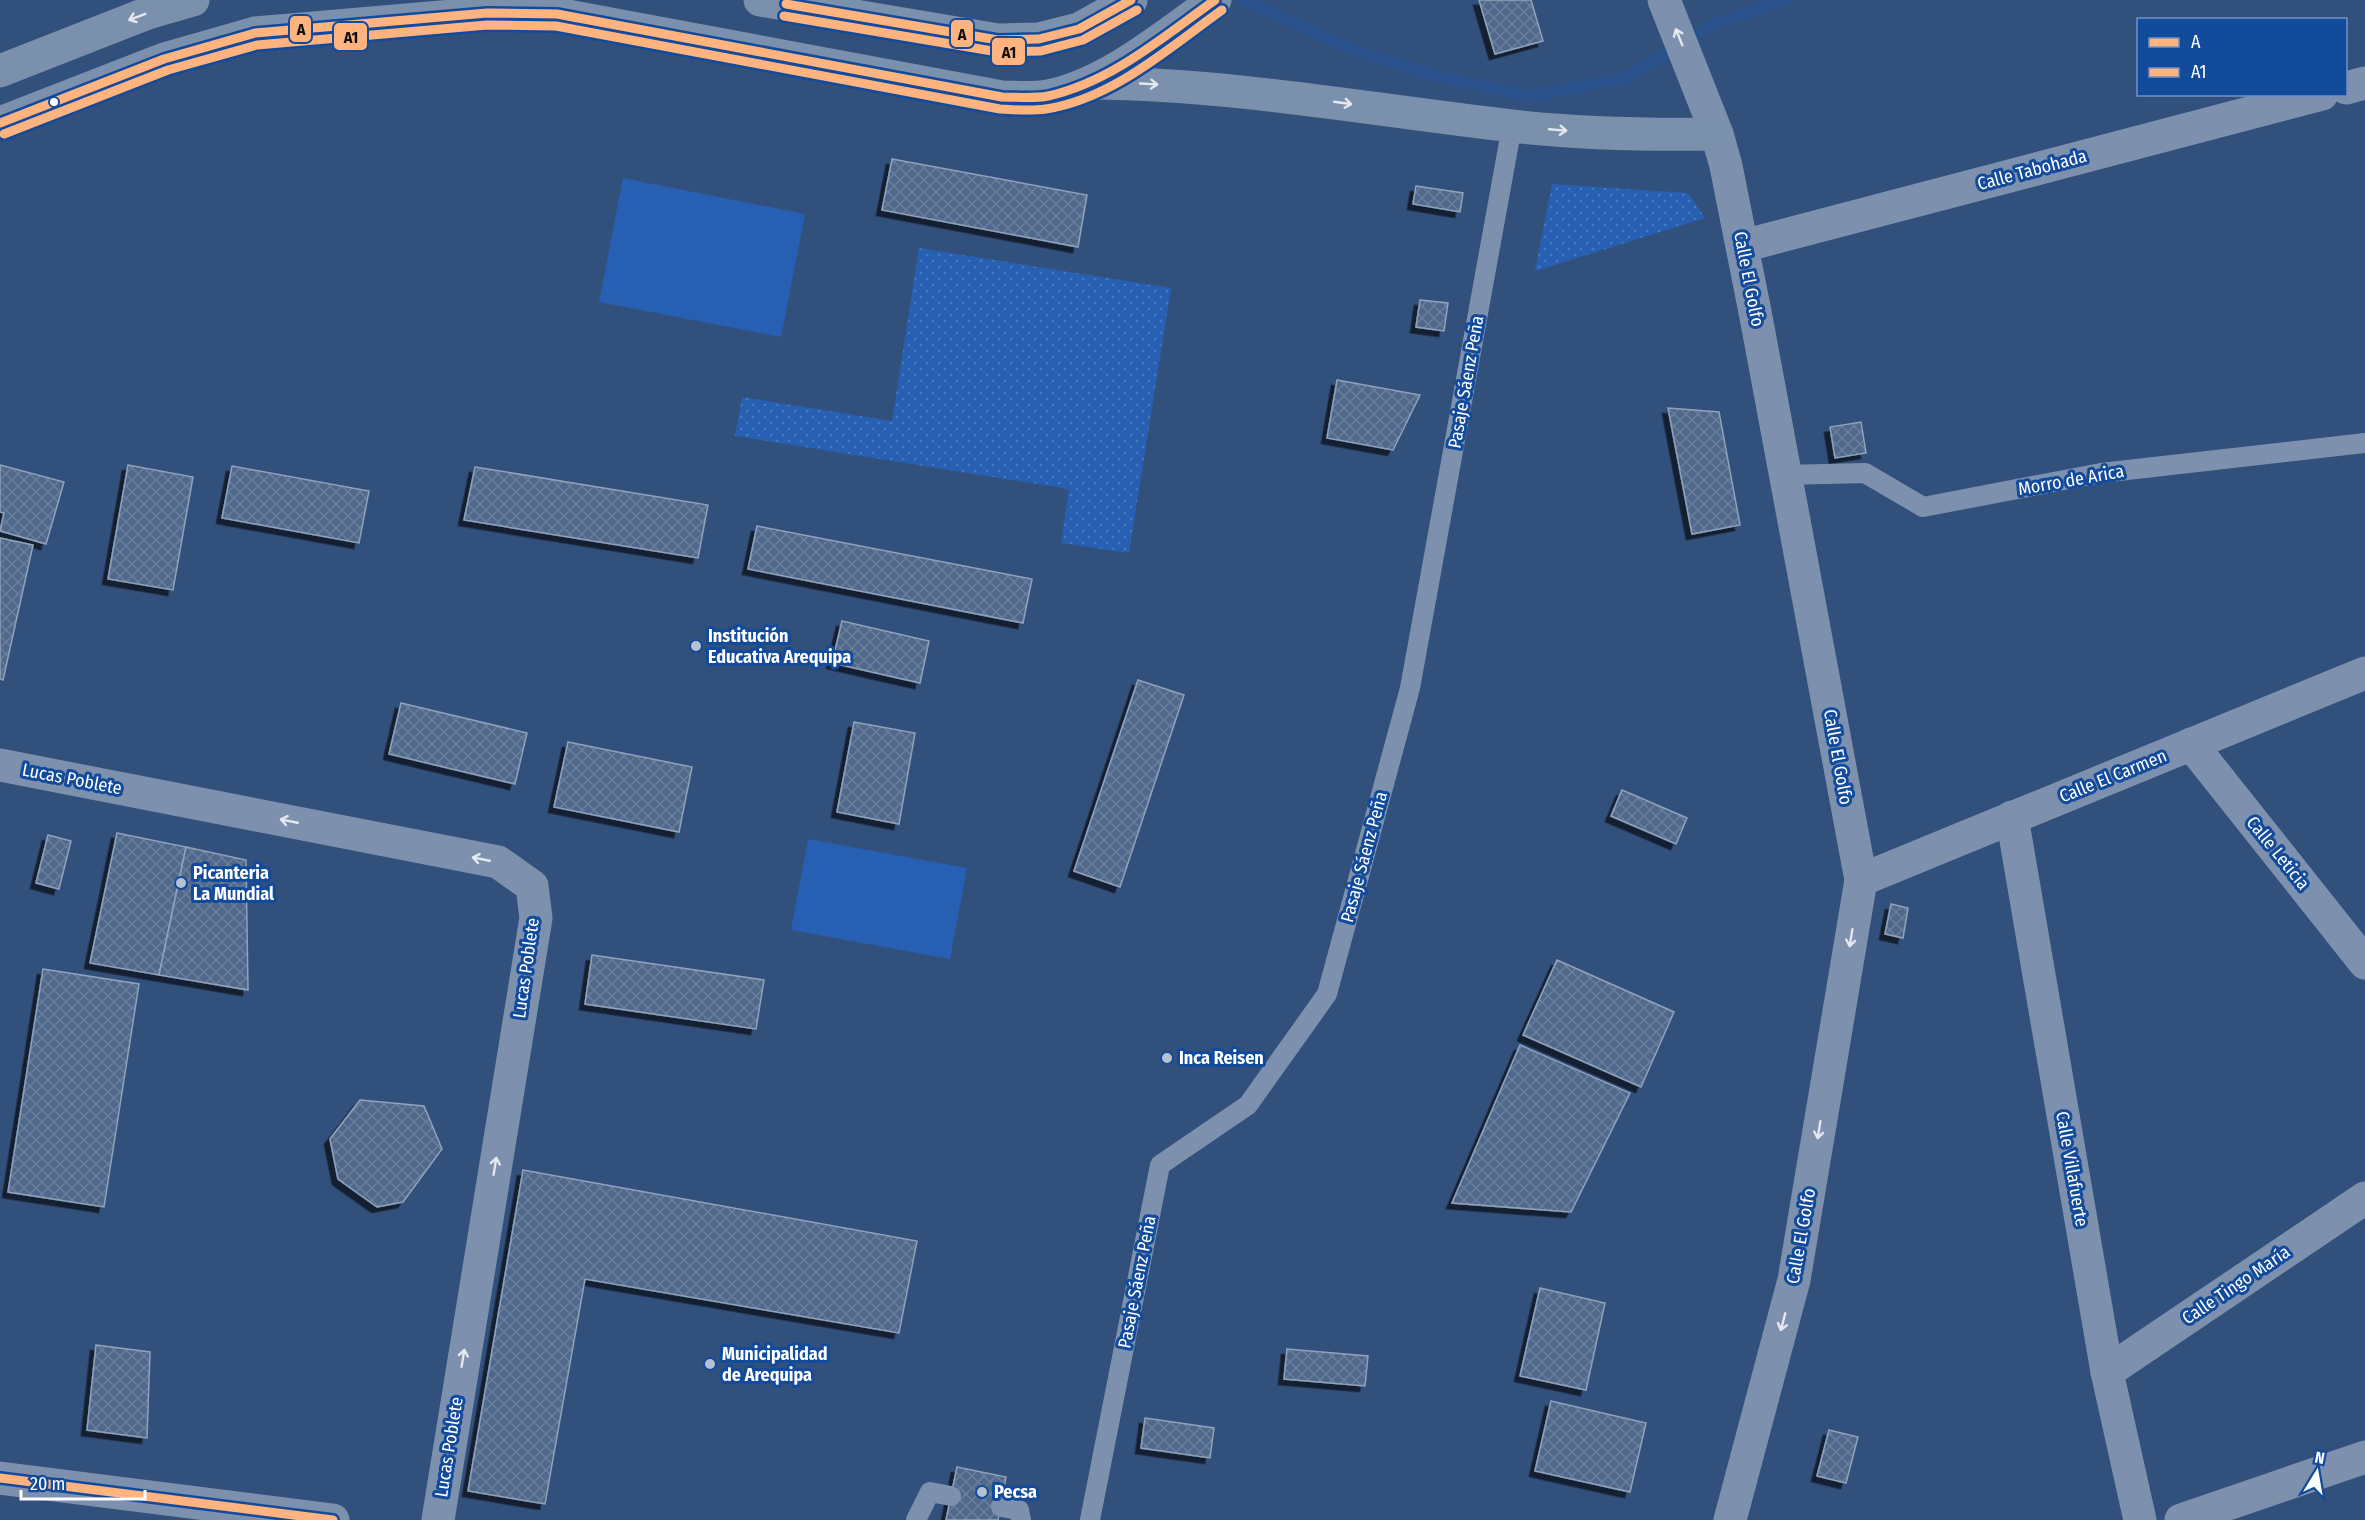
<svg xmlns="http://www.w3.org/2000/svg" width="2365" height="1520" font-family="'Fira Sans Condensed',sans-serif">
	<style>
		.grass { fill: url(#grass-dots) }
		.garden { fill: #2760b2 }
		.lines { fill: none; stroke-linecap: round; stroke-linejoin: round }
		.stream { stroke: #2a528d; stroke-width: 12 }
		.building { fill: url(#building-cross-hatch); stroke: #91a2bb; stroke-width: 1.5; filter: url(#shadow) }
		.service { stroke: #7d91ae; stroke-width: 20 }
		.minor { stroke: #7d91ae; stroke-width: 33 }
		.primary { stroke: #7a90ac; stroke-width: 33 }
		.bus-1-casing { stroke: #124a9c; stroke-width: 14 }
		.bus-2-casing { stroke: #124a9c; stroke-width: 14 }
		.bus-1 { stroke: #ffb480; stroke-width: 9 }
		.bus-2 { stroke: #ffb480; stroke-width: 9 }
		.oneway { stroke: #e4e9ee }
		.oneway2 { stroke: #e5e9ef }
		.bus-dot { fill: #fff; stroke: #124a9c; stroke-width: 2 }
		.poi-dot { fill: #b7c2d1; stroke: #124a9c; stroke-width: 2 }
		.labels { text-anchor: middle; stroke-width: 6; stroke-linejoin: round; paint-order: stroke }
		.street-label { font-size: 18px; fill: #fff; stroke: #124a9c }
		.poi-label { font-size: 18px; font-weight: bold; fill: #fff; stroke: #124a9c; text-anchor: start }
		.line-badge { stroke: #124a9c; stroke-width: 2 }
		.pale-badge-label { font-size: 16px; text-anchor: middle; font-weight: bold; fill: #111 }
	</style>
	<defs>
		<pattern id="grass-dots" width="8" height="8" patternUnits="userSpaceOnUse" patternTransform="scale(1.5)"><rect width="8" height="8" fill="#2760b2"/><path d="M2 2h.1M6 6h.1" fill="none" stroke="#4778be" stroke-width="1.8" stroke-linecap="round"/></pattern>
		<pattern id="building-cross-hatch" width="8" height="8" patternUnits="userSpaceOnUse" patternTransform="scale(1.5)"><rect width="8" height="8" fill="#4f688b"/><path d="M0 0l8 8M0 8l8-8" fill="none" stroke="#697f9c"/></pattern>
		<filter id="shadow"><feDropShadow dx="-5.5" dy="5.5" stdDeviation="0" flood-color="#0009"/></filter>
	</defs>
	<rect width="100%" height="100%" fill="#32507c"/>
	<!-- grass -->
	<g class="grass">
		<path d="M1552,184l136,9 17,25 -170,53z"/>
		<path d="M919,248l252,40 -42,265 -68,-10 8,-54 -334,-53 7,-39 150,24z"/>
	</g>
	<!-- garden -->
	<g class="garden">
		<path d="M623,178l182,36 -24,123 -182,-35z"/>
		<path d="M808,839l159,29 -17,91 -159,-29z"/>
	</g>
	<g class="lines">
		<!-- stream -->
		<path class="stream" d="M1243,0l118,53 83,25 86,18 98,-19 84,-52 74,-25"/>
	</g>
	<!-- building -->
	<g class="building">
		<path d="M1479,0h52l12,41 -48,13z"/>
		<path d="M892,159l195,36 -9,52 -196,-37z"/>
		<path d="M1416,186l47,7 -3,19 -47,-8z"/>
		<path d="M1420,300l28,3 -4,28 -28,-4z"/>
		<path d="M1337,380l83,15 -27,55 -66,-12z"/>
		<path d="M1668,408l51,4 21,113 -48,9z"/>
		<path d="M1861,422l5,31 -31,5 -5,-31z"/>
		<path d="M0,465l64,17 -18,62 -46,-13 4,-18 -4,-1z"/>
		<path d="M128,465l65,12 -20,113 -65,-11z"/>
		<path d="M232,466l137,25 -10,52 -137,-25z"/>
		<path d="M475,467l233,38 -10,53 -234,-38z"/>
		<path d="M757,526l275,53 -9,44 -275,-54z"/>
		<path d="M0,538l33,7 -30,135 -3,-1z"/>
		<path d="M842,621l87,20 -9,42 -88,-20z"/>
		<path d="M1138,680l46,15 -64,192 -46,-16z"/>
		<path d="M401,703l126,30 -12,51 -126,-30z"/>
		<path d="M854,722l61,11 -16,91 -62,-12z"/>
		<path d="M568,742l124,25 -13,65 -125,-25z"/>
		<path d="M1622,790l65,28 -11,26 -65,-28z"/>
		<path d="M117,833l69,14 -27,128 -69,-12z"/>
		<path d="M48,835l23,6 -12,48 -23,-6z"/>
		<path d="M186,847l60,13 2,130 -89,-15z"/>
		<path d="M1891,904l17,4 -5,30 -18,-4z"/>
		<path d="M592,955l172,25 -8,49 -171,-25z"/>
		<path d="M1557,960l117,52 -33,75 -118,-52z"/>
		<path d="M43,969l96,15 -35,223 -96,-15z"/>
		<path d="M1520,1045l110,48 -59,119 -119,-9z"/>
		<path d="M360,1100l64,6 18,43 -39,53 -26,5 -39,-28 -8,-40z"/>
		<path d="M523,1170l394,71 -18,92 -314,-54 -40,225 -77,-13z"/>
		<path d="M1540,1288l65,15 -19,87 -66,-14z"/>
		<path d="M96,1345l54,7 -3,86 -60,-8z"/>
		<path d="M1287,1349l81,7 -3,30 -81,-7z"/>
		<path d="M1551,1401l95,22 -16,69 -95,-21z"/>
		<path d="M1145,1418l69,10 -4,30 -69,-10z"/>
		<path d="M1829,1430l29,7 -12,46 -29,-7z"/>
		<path d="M957,1467l49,10 -8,43h-52z"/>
	</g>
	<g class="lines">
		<!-- service -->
		<g class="service">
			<path d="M1785,475l80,-2 58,34 178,-34 264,-30"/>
			<path d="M1001,1507l18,3 2,10"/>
			<path d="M916,1520l14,-28 21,4"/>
			<path d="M1090,1520l70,-355 88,-60 79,-111 83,-306 102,-562"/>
		</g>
		<!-- minor -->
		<g class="minor">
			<path d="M1664,0l53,134 9,32 30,151 105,563 -67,400 -64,240"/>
			<path d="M2346,88l19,-5"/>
			<path d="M1743,246l579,-152"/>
			<path d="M2191,744l174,219"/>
			<path d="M0,765l498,97 34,24 4,32 -98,602"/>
			<path d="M2012,817l95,555 33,148"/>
			<path d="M1861,880l504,-207"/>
			<path d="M2107,1372l258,-174"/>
			<path d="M0,1478l333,42"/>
			<path d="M2181,1520l184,-63"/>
		</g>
		<!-- primary -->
		<g class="primary">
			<path d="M760,0l238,40 41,-1 40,-10 52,-29"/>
			<path d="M0,71l148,-58 45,-13"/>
			<path d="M1091,83c142,1 281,27 421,43 69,8 136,9 205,8"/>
			<path d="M0,123l164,-64 91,-26 232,-20 70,1 445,83c15,0 32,2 46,-1 60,-12 117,-61 167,-96"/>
		</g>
		<!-- bus-1 casing -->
		<g class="bus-1-casing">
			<g id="bus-1">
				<path d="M786,4l212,36 41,-1 40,-10 52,-29"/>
				<path d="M0,123l164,-64 91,-26 232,-20 70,1 445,83c15,0 31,2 46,-1 63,-14 115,-59 167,-96"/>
				<path d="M0,1478l333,42"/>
			</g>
		</g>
		<!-- bus-2 casing -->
		<g class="bus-2-casing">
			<g id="bus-2">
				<path d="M784,16l214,36 43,-1 42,-11 54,-30"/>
				<path d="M4,134l164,-64 89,-25 230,-20 69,1 444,83c15,1 31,2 46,0 66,-10 123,-61 176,-99"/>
			</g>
		</g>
		<!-- bus-1 -->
		<use href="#bus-1" class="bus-1"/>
		<!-- bus-2 -->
		<use href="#bus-2" class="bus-2"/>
	</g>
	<!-- one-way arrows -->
	<defs><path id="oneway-shaft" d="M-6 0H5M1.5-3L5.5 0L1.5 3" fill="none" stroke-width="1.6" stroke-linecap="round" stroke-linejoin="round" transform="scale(1.5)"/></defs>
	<g class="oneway">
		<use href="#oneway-shaft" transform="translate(137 17) rotate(159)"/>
		<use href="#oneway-shaft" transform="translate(1149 84) rotate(3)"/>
		<use href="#oneway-shaft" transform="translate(1343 103) rotate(8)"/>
		<use href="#oneway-shaft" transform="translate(1558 130) rotate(5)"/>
	</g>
	<g class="oneway2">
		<use href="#oneway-shaft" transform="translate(1679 37) rotate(-112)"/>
		<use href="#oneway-shaft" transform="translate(289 821) rotate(-169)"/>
		<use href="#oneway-shaft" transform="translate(481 859) rotate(-169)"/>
		<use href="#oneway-shaft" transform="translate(1851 938) rotate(99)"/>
		<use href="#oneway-shaft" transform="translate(1819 1130) rotate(99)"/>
		<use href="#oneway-shaft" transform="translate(495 1166) rotate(-81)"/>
		<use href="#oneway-shaft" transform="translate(1783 1322) rotate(105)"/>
		<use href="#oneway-shaft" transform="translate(463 1358) rotate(-81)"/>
	</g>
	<!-- markers -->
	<circle class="bus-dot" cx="54" cy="102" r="5"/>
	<g class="poi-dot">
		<circle cx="696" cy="646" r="6"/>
		<circle cx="181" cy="883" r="6"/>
		<circle cx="1167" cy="1058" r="6"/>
		<circle cx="710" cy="1364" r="6"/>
		<circle cx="982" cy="1492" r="6"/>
	</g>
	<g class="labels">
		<!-- street labels -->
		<g class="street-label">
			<text transform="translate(2032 170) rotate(-15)" y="6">Calle Tabohada</text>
			<text transform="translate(1749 279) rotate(79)" y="6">Calle El Golfo</text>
			<text transform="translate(1466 382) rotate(-80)" y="6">Pasaje Sáenz Peña</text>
			<text transform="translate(2071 480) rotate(-10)" y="6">Morro de Arica</text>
			<text transform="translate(1838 757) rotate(80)" y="6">Calle El Golfo</text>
			<text transform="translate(2113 776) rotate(-22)" y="6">Calle El Carmen</text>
			<text transform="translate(72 779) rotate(11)" y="6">Lucas Poblete</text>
			<text transform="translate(2278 853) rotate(51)" y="6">Calle Leticia</text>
			<text transform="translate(1364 857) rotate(-75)" y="6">Pasaje Sáenz Peña</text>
			<text transform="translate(526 968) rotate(-82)" y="6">Lucas Poblete</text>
			<text transform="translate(2072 1169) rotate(80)" y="6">Calle Villafuerte</text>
			<text transform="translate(1801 1236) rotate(-80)" y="6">Calle El Golfo</text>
			<text transform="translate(1137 1282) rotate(-79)" y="6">Pasaje Sáenz Peña</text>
			<text transform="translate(2236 1285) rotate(-34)" y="6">Calle Tingo María</text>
			<text transform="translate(449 1447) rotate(-81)" y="6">Lucas Poblete</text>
		</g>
		<!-- poi labels -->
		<g class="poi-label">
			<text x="708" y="642">Institución<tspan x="708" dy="21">Educativa Arequipa</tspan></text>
			<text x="193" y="879">Picanteria<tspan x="193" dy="21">La Mundial</tspan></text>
			<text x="1179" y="1064">Inca Reisen</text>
			<text x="722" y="1360">Municipalidad<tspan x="722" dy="21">de Arequipa</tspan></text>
			<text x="994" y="1498">Pecsa</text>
		</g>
	</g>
	<g class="line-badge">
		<rect x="289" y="15" width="23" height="28" rx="6" fill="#ffb480"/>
		<rect x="950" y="19" width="24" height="29" rx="6" fill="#ffb480"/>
		<rect x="333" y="22" width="35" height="29" rx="6" fill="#ffb480"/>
		<rect x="991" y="37" width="35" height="29" rx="6" fill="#ffb480"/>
	</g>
	<g class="pale-badge-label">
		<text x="301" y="35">A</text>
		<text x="962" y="40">A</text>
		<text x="351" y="43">A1</text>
		<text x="1009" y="58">A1</text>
	</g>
	<!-- legend -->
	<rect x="2137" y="18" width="210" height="78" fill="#124a9c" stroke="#7192c4" stroke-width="1.5"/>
	<rect x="2149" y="38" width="30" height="9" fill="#ffb480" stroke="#7192c4" stroke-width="1.5"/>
	<text x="2191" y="48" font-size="18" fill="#ffffff">A</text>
	<rect x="2149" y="68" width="30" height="9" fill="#ffb480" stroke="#7192c4" stroke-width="1.5"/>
	<text x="2191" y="78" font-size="18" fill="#ffffff">A1</text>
	<!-- north arrow -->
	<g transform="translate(2317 1472) rotate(11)" stroke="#124a9c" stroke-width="4.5" paint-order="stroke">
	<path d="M0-4.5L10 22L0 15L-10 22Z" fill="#ffffff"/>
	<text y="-9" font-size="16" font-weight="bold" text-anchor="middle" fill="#ffffff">N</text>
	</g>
	<!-- scale -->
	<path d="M21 1490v9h124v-9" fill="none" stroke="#ffffff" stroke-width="3"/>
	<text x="30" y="1490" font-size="18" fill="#ffffff" stroke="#124a9c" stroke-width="4.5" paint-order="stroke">20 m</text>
</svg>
